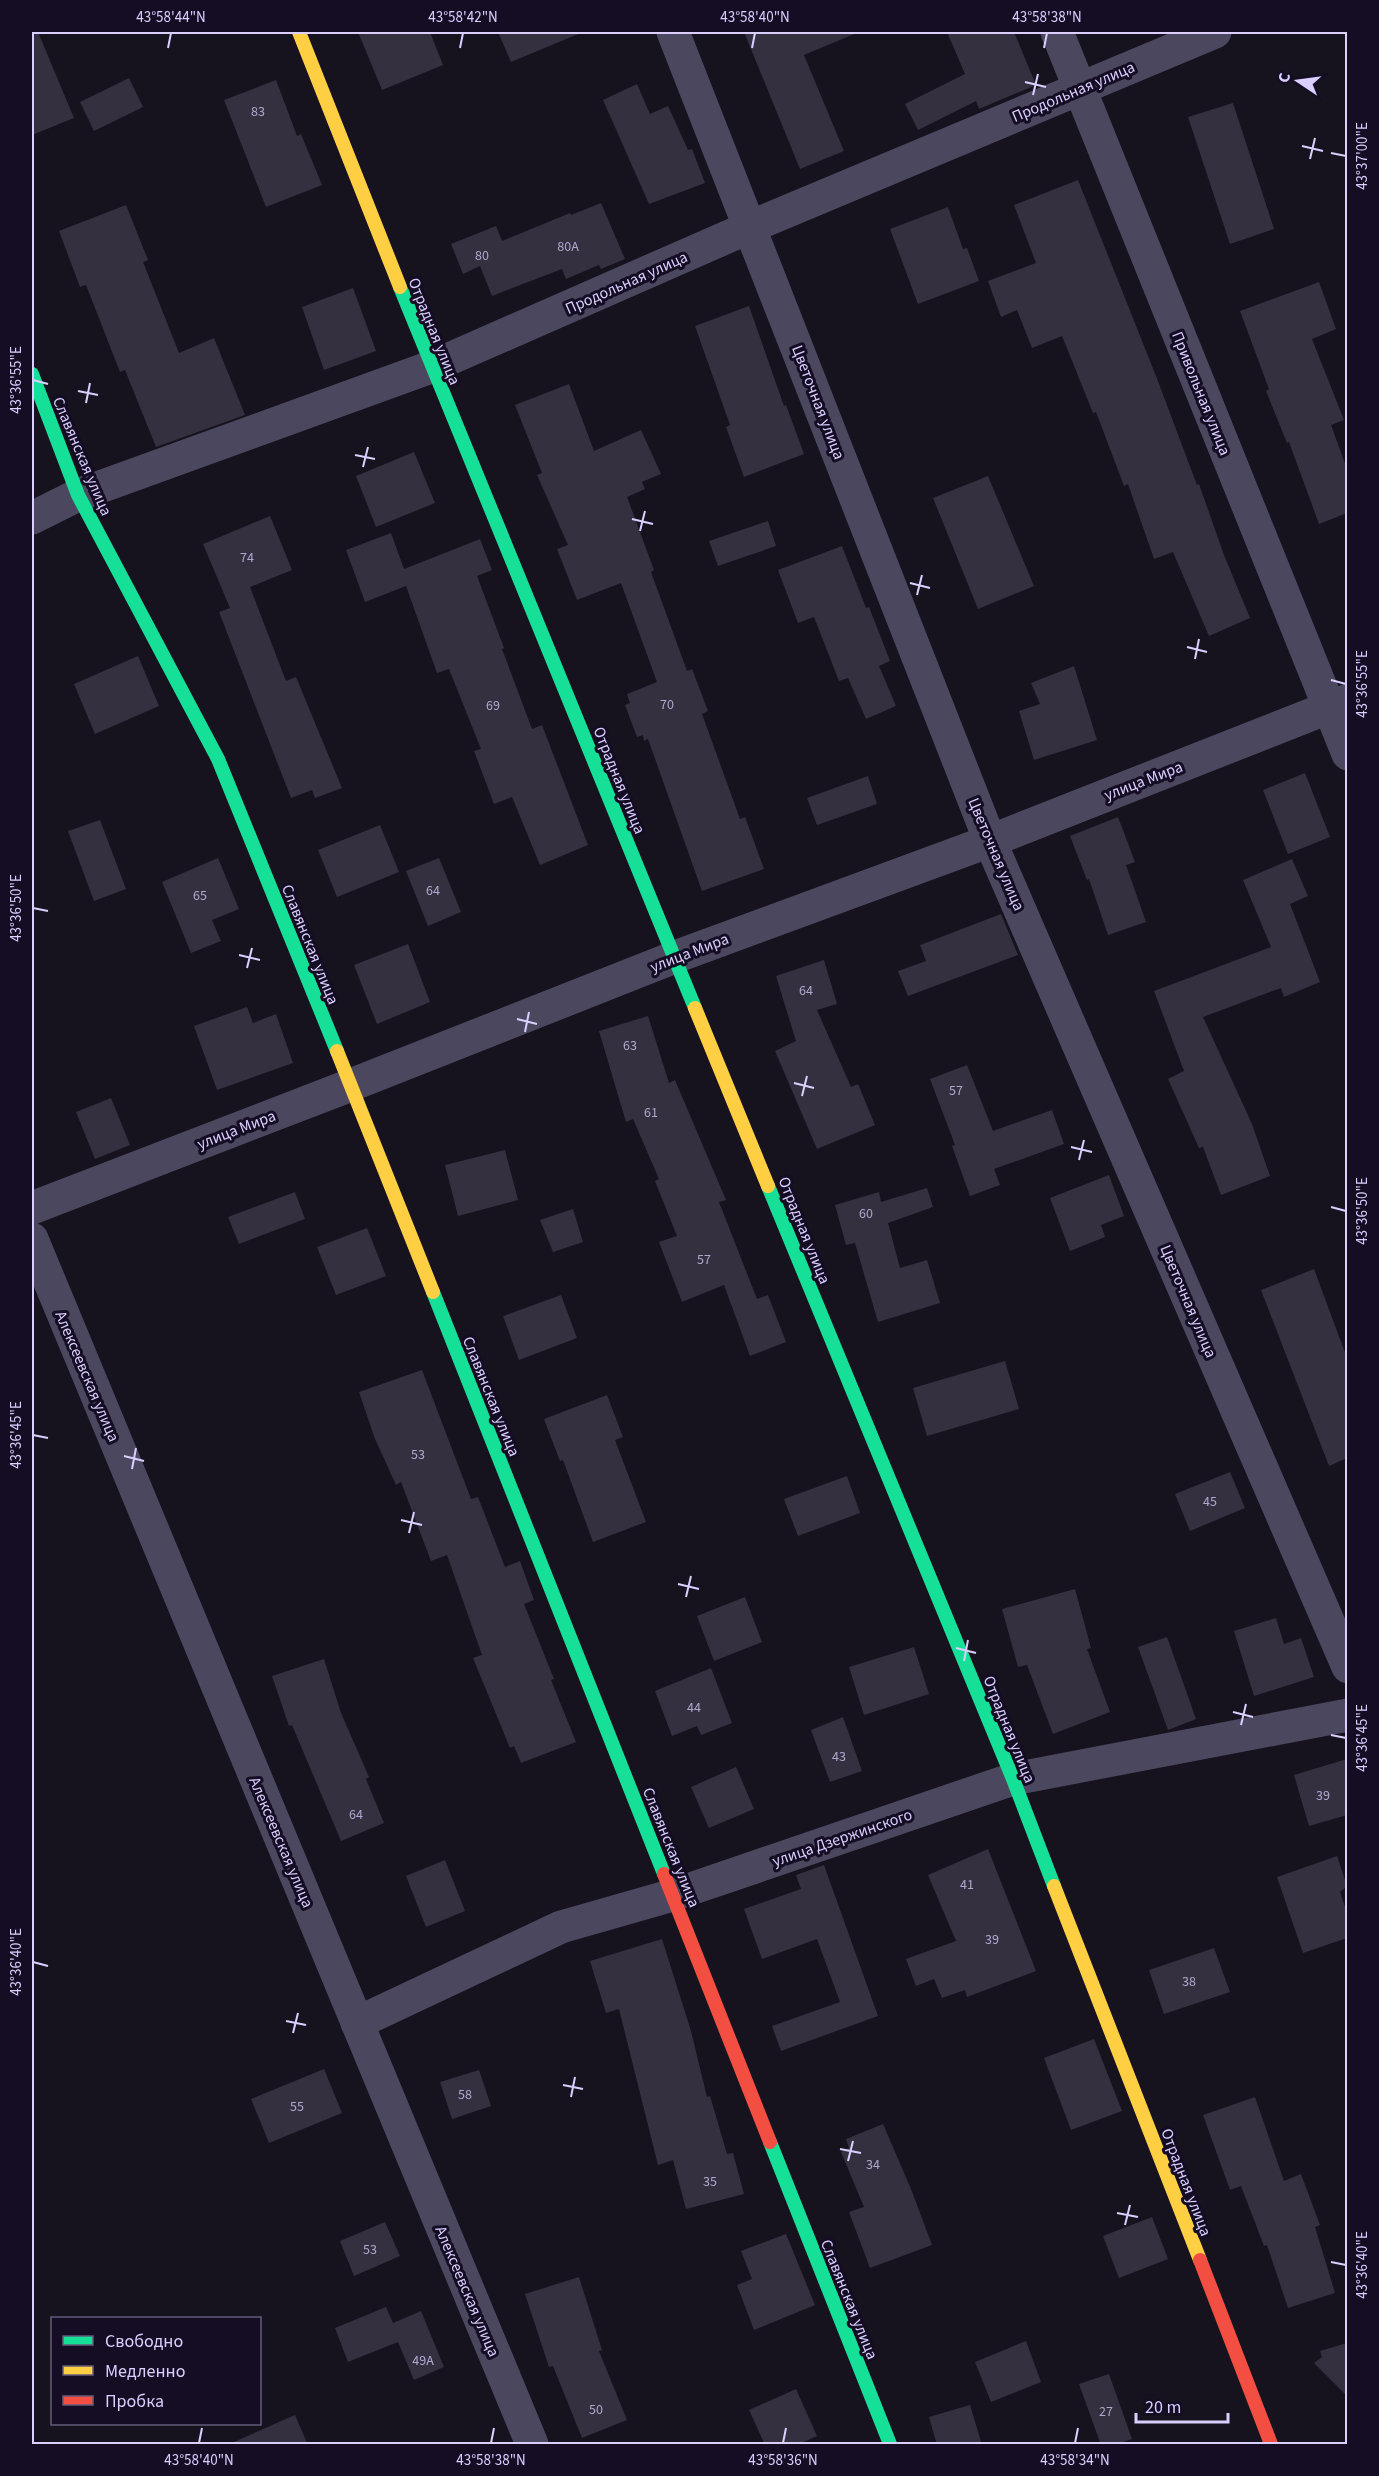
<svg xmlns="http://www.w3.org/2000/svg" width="1379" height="2476" font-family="'Source Sans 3',sans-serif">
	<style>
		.building { fill: #343040 }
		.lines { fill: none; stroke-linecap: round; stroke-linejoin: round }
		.street { stroke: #4b475f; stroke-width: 33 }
		.fast { stroke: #16e098; stroke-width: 14 }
		.slow { stroke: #ffcf43; stroke-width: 14 }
		.jam { stroke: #f24e42; stroke-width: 14 }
		.ticks { fill: none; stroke: #dacfff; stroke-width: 2 }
		.labels { text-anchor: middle; stroke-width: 6; stroke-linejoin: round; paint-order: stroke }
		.number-label { font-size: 14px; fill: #b0a7cf }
		.street-label { font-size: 16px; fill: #dacfff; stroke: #140d23 }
		.neatline { fill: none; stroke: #dacfff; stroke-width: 2 }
		.ticks-label { font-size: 15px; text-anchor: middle; fill: #dacfff }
	</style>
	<rect width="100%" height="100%" fill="#16121e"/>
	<!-- building -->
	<g class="building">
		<path d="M32,32h6l36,86 -42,17z"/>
		<path d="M358,32h72l13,33 -61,25z"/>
		<path d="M498,32h85l-72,30z"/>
		<path d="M744,32h115l-55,23 40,96 -44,18z"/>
		<path d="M947,32h67l22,53 -57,24 -3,-8 -58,29 -13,-26 60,-30z"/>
		<path d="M129,78l14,29 -49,24 -14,-29z"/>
		<path d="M276,80l21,56 4,-2 21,51 -56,22 -42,-107z"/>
		<path d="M637,84l13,30 18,-8 20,44 4,-1 13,34 -56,21 -46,-104z"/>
		<path d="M1233,103l41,126 -44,15 -42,-127z"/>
		<path d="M1078,180l78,196 41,109 2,-1 25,71 26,63 -41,18 -36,-84 -19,7 -26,-75 -4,2 -28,-74 -3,1 -31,-77 -30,12 -15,-38 -16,7 -13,-36 48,-18 -22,-58z"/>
		<path d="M601,203l24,56 -24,10 -2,-4 -33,14 -4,-10 -70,27 -12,-30 -17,8 -12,-30 45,-18 6,15 68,-28 1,2z"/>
		<path d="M126,205l22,55 -5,2 36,91 35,-15 31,77 -89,32 -31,-77 -5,2 -34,-87 -6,2 -21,-56z"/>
		<path d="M948,207l15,42 4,-1 12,33 -61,23 -28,-75z"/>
		<path d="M1319,282l17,47 -24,10 32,81 -13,5 16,44v44l-28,11 -30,-82 -2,1 -21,-52 3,-2 -29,-78z"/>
		<path d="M353,288l23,63 -52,19 -22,-63z"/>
		<path d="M749,306l35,100 2,-1 18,49 -60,23 -18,-50 4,-2 -35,-99z"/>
		<path d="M569,384l25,67 47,-21 20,44 -19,8 3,7 -18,8 27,73 -3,2 36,99 5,-2 16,42 -6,3 38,105 5,-2 19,52 -62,22 -54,-152 -4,2 -1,-6 -6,2 -12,-32 5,-2 -3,-9 30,-12 -36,-99 -44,17 -20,-51 11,-4 -31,-70 5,-2 -27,-68z"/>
		<path d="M414,452l21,51 -59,24 -20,-51z"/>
		<path d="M988,476l46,110 -56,23 -45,-111z"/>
		<path d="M270,516l22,54 -42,17 36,94 10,-4 46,111 -27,10 -3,-8 -21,8 -72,-186 11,-4 -27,-64z"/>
		<path d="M768,521l8,25 -58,20 -9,-25z"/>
		<path d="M391,533l13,36 76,-30 12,31 -15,6 27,72 -2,1 30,80 10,-4 46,120 -48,20 -28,-68 -18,7 -20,-53 7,-2 -32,-80 -12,4 -31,-87 -41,16 -19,-52z"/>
		<path d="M842,546l24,62 3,-1 21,54 -11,5 17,40 -30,13 -18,-41 -9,3 -25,-64 -16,6 -20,-53z"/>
		<path d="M138,656l21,50 -64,28 -21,-50z"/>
		<path d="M1074,666l23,74 -63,20 -15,-49 21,-7 -9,-21z"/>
		<path d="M1305,773l25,64 -42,17 -25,-64z"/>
		<path d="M868,776l9,28 -60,21 -10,-27z"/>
		<path d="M1118,817l17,45 -9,3 20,57 -38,13 -19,-56 -2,1 -17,-44z"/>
		<path d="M100,820l26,69 -32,12 -26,-70z"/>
		<path d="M380,825l19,47 -62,25 -19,-47z"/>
		<path d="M218,858l21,51 -27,11 9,21 -30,12 -29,-71z"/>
		<path d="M439,858l22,54 -33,14 -22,-55z"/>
		<path d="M1292,859l16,37 -18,8 30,78 -36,15 -3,-9 -78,29 49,107 18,52 -49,19 -18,-48 -4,1 -31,-69 16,-8 -30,-80 117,-44 -28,-67z"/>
		<path d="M1001,914l17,41 -110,41 -10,-25 28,-10 -6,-16z"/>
		<path d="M408,944l22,58 -53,22 -23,-59z"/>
		<path d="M824,960l13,44 -20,6 34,77 7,-3 17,41 -58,24 -42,-98 21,-10 -20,-65z"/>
		<path d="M247,1007l6,16 23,-9 17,49 -76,27 -23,-64z"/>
		<path d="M648,1016l21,67 6,-3 51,120 -7,2 38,97 11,-4 18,47 -36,14 -26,-71 -42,17 -23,-60 18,-6 -22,-55 4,-2 -26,-60 -7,3 -27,-91z"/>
		<path d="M967,1065l26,66 59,-21 12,34 -70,25 6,16 -30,11 -18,-50 3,-1 -25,-66z"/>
		<path d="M111,1098l19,47 -35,14 -19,-47z"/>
		<path d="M505,1150l13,50 -60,16 -13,-51z"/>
		<path d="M1109,1175l15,41 -23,9 4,12 -35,14 -20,-53z"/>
		<path d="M927,1188l6,19 -45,16 12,45 27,-8 13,43 -62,19 -23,-79 -9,2 -11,-40 44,-13 2,10z"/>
		<path d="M295,1192l10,27 -66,25 -11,-27z"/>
		<path d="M573,1209l10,33 -30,10 -13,-32z"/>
		<path d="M367,1228l19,48 -50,19 -19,-48z"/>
		<path d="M1314,1269l33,89v100l-18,8 -68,-176z"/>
		<path d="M561,1295l16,43 -58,22 -16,-44z"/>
		<path d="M1005,1361l14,48 -92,27 -14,-48z"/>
		<path d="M422,1370l49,129 7,-2 27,70 15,-6 14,39 -10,4 30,75 -3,1 25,62 -55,21 -7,-17 -4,2 -37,-90 9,-3 -35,-100 -16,6 -30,-79 -5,3 -21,-46 -16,-47z"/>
		<path d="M607,1395l16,42 -8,3 31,82 -53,20 -30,-82 -3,1 -16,-42z"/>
		<path d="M1230,1472l15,36 -55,23 -15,-37z"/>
		<path d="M847,1476l13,37 -62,23 -14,-37z"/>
		<path d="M1075,1589l16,59 -4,1 23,63 -57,22 -26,-69 -9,2 -16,-58z"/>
		<path d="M745,1597l17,45 -48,19 -17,-45z"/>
		<path d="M1276,1618l8,26 17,-6 13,39 -60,19 -20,-65z"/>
		<path d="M1167,1637l29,82 -28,11 -30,-83z"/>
		<path d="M914,1647l15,47 -65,21 -15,-48z"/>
		<path d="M324,1659l17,54 28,64 -3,2 18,44 -43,18 -49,-116 -3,1 -17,-50z"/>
		<path d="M711,1668l21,55 -31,12 -4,-9 -25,10 -17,-45z"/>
		<path d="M843,1717l19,54 -32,11 -19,-52z"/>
		<path d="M1347,1759v56l-38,11 -15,-51z"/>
		<path d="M736,1767l18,42 -45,19 -18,-41z"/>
		<path d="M988,1849l48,122 -69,26 -2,-7 -23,8 -8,-19 -18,7 -10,-27 50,-18 -28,-66z"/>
		<path d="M1337,1856l10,30 -7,6 7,21v25l-44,15 -26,-76z"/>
		<path d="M445,1860l20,51 -39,16 -20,-51z"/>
		<path d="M824,1865l54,151 -97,35 -9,-25 68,-24 -23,-63 -55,20 -18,-50 57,-20 -5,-14z"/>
		<path d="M662,1939l29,92 16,66 3,-1 17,58 6,-1 11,41 -58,15 -13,-49 -15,5 -39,-156 -13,4 -16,-52z"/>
		<path d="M1214,1948l16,44 -66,22 -15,-44z"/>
		<path d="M1094,2039l28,72 -51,19 -27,-72z"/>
		<path d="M324,2069l18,44 -73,30 -18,-44z"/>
		<path d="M479,2070l12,36 -39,13 -12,-37z"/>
		<path d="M1255,2097l29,84 17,-7 19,51 -5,2 20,66 -47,15 -21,-63 -3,1 -23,-60 -11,4 -27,-75z"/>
		<path d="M883,2124l28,65 21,56 -62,23 -21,-56 15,-5 -23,-55 8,-4 -3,-9z"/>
		<path d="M1152,2217l16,42 -49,19 -16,-42z"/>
		<path d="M385,2222l15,34 -46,20 -14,-35z"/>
		<path d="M786,2234l29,71 -61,25 -17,-45 15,-6 -11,-28z"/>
		<path d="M579,2277l23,73 -3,1 28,69 -45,18 -29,-72 -4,1 -24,-73z"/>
		<path d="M386,2307l7,16 28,-12 23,56 -30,13 -16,-38 -50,20 -13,-34z"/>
		<path d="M1026,2341l15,41 -50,20 -16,-40z"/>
		<path d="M1347,2343v53l-33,-33 8,-6 -2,-6z"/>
		<path d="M1109,2374l23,65 -17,6h-14l-22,-61z"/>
		<path d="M796,2389l21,47 -20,9h-32l-16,-35z"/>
		<path d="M970,2405l12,40h-45l-8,-28z"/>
		<path d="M295,2415l13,30h-81z"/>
	</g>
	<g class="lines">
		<!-- street -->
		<g class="street">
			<path d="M673,32l317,809 358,826"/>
			<path d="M1057,32l291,722"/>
			<path d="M32,518l46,-23 353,-128 319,-140 465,-195"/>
			<path d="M32,1208l319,-123 324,-128 315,-116 358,-141"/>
			<path d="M32,1239l500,1205"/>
			<path d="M357,2023l204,-96 112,-32 340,-116 335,-64"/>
		</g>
		<!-- fast -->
		<g class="fast">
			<path d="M400,287l295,721"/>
			<path d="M32,374l46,121 140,264 119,292"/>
			<path d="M768,1186l245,593 41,107"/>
			<path d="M433,1292l231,582"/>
			<path d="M770,2142l120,302"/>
		</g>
		<!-- slow -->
		<g class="slow">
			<path d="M299,32l101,255"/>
			<path d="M695,1008l73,178"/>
			<path d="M337,1051l96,241"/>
			<path d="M1054,1886l146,374"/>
		</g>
		<!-- jam -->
		<g class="jam">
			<path d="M664,1874l106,268"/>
			<path d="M1200,2260l71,184"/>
		</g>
	</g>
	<!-- ticks -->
	<path class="ticks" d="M168,48l3,-15M460,48l3,-15M752,48l3,-15M1044,48l3,-15M1025,82l21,5M1033,95l5,-21M1302,146l21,5M1331,153l15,3M1310,159l5,-21M33,380l15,4M78,391l20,4M86,403l4,-20M355,455l20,4M363,467l5,-20M632,519l21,5M640,531l5,-20M910,583l20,5M917,595l5,-20M1187,647l20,5M1195,659l4,-20M1331,680l15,4M33,908l15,3M239,955l21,5M247,968l5,-20M517,1019l20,5M525,1032l4,-20M794,1083l20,5M802,1096l5,-20M1071,1147l21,5M1079,1160l5,-20M1331,1207l15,4M33,1435l15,3M124,1456l20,5M132,1469l4,-21M401,1520l21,5M409,1533l5,-21M678,1584l21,5M686,1597l5,-21M956,1648l20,5M964,1661l4,-21M1233,1712l20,5M1241,1725l5,-21M1331,1735l15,3M33,1962l15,4M286,2021l20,4M293,2033l5,-20M563,2085l20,4M571,2097l4,-20M840,2149l21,4M848,2161l5,-20M1117,2213l21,4M1125,2225l5,-20M1331,2262l15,3M199,2443l3,-15M491,2443l3,-15M783,2443l3,-15M1075,2443l3,-15"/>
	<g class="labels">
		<!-- number labels -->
		<g class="number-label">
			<text x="258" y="116">83</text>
			<text x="568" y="251">80А</text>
			<text x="482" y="260">80</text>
			<text x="247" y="562">74</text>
			<text x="667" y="709">70</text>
			<text x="493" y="710">69</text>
			<text x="433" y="895">64</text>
			<text x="200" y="900">65</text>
			<text x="806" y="995">64</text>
			<text x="630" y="1050">63</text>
			<text x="956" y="1095">57</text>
			<text x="651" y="1117">61</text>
			<text x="866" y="1218">60</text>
			<text x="704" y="1264">57</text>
			<text x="418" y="1459">53</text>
			<text x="1210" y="1506">45</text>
			<text x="694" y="1712">44</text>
			<text x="839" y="1761">43</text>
			<text x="1323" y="1800">39</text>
			<text x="356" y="1819">64</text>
			<text x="967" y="1889">41</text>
			<text x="992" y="1944">39</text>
			<text x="1189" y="1986">38</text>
			<text x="465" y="2099">58</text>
			<text x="297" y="2111">55</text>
			<text x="873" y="2169">34</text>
			<text x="710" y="2186">35</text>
			<text x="370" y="2254">53</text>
			<text x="423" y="2365">49А</text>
			<text x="596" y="2414">50</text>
			<text x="1106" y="2416">27</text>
		</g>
		<!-- street labels -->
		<g class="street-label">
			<text transform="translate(1073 91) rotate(-23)" y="6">Продольная улица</text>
			<text transform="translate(626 282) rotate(-24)" y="6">Продольная улица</text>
			<text transform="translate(435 331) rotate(68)" y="6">Отрадная улица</text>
			<text transform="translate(1202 393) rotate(68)" y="6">Привольная улица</text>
			<text transform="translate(819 402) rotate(69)" y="6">Цветочная улица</text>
			<text transform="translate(83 456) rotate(67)" y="6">Славянская улица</text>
			<text transform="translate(620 780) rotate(68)" y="6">Отрадная улица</text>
			<text transform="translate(1143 780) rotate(-21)" y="6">улица Мира</text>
			<text transform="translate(997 854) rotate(67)" y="6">Цветочная улица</text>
			<text transform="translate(311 944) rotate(68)" y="6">Славянская улица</text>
			<text transform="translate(689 952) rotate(-21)" y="6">улица Мира</text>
			<text transform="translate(236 1129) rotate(-21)" y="6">улица Мира</text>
			<text transform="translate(805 1230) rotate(68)" y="6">Отрадная улица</text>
			<text transform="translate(1189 1301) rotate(67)" y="6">Цветочная улица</text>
			<text transform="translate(88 1376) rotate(67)" y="6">Алексеевская улица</text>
			<text transform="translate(492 1396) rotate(68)" y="6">Славянская улица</text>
			<text transform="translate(1010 1729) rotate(68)" y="6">Отрадная улица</text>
			<text transform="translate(842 1837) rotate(-19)" y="6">улица Дзержинского</text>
			<text transform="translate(282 1842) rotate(67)" y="6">Алексеевская улица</text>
			<text transform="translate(672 1847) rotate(68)" y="6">Славянская улица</text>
			<text transform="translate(1187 2182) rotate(69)" y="6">Отрадная улица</text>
			<text transform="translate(468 2291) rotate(67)" y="6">Алексеевская улица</text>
			<text transform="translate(850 2299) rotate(68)" y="6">Славянская улица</text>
		</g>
	</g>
	<!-- border -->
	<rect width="1379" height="2476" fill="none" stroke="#140d23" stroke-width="66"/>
	<!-- legend -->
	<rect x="51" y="2317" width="210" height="108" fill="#140d23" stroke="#635b7b" stroke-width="1.5"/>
	<rect x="63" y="2336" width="30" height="9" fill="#16e098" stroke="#635b7b" stroke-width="1.5"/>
	<text x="105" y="2347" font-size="18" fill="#dacfff">Свободно</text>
	<rect x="63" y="2366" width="30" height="9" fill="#ffcf43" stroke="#635b7b" stroke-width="1.5"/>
	<text x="105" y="2377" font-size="18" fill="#dacfff">Медленно</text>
	<rect x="63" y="2396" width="30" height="9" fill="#f24e42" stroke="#635b7b" stroke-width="1.5"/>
	<text x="105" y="2407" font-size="18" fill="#dacfff">Пробка</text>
	<!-- north arrow -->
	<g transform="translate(1298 81) rotate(283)" stroke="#140d23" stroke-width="4.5" paint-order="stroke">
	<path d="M0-4.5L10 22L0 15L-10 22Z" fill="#dacfff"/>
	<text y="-9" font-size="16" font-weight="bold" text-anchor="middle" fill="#dacfff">С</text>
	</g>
	<!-- scale -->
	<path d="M1136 2413v9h92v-9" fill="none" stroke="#dacfff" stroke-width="3"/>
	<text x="1145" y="2413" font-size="18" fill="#dacfff" stroke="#140d23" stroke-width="4.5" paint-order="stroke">20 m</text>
	<rect x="33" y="33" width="1313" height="2410" class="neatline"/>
	<g class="ticks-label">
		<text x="171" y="22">43°58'44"N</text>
		<text x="463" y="22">43°58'42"N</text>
		<text x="755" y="22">43°58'40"N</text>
		<text x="1047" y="22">43°58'38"N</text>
		<text transform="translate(1362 156) rotate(-90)" y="5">43°37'00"E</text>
		<text transform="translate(16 380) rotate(-90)" y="5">43°36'55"E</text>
		<text transform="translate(1362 684) rotate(-90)" y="5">43°36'55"E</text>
		<text transform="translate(16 908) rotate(-90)" y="5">43°36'50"E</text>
		<text transform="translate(1362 1211) rotate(-90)" y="5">43°36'50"E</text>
		<text transform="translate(16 1435) rotate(-90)" y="5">43°36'45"E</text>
		<text transform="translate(1362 1738) rotate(-90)" y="5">43°36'45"E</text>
		<text transform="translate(16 1962) rotate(-90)" y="5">43°36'40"E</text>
		<text transform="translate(1362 2265) rotate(-90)" y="5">43°36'40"E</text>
		<text x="199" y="2465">43°58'40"N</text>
		<text x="491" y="2465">43°58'38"N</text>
		<text x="783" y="2465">43°58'36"N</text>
		<text x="1075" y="2465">43°58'34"N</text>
	</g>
</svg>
